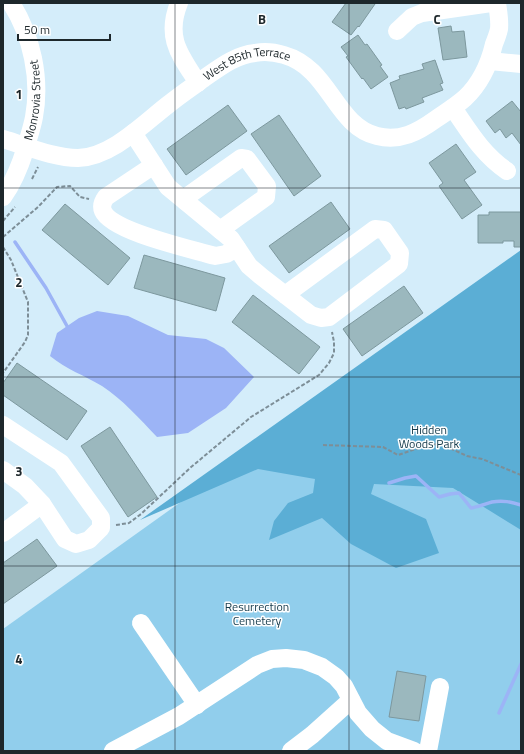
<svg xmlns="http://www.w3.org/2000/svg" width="524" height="754" font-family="'Titillium Web',sans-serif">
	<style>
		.green { fill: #91ceec }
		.forest { fill: #5baed5 }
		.water { fill: #9cb4f6 }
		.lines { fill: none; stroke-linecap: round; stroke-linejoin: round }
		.stream { stroke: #9cb4f6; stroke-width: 3.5 }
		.building { fill: #9bb8be; stroke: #7d989e }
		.path { stroke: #7d8e97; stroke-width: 2; stroke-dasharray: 4 2; stroke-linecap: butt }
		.minor { stroke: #fff; stroke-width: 18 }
		.grid { fill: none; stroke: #1d272b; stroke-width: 1; stroke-opacity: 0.55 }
		.labels { text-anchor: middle; stroke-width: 3; stroke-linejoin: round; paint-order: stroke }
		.street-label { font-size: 12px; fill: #1d272b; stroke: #fff }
		.park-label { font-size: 12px; fill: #143a4b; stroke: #fff }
		.grid-label { font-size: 13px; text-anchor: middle; font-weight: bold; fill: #1d272b; stroke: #fff; stroke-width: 3; stroke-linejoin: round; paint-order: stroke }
	</style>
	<rect width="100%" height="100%" fill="#d4edfa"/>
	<!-- green -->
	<path class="green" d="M521,259v492h-518v-122z"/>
	<!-- forest -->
	<path class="forest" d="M521,250v280l-68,-42 -79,-4 -3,10 55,25 13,34 -43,15 -45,-24 -29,-26 -53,22 5,-19 14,-18 25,-10 2,-14 -57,-10 -118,51z"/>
	<!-- water -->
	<path class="water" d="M97,311l31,5 40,19 38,4 18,9 30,29 -28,31 -38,25 -31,4c-17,-18 -35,-38 -55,-51 -18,-11 -35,-16 -52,-30l7,-23 22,-15z"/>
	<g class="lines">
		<!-- stream -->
		<g class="stream">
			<path d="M15,242l31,46 21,38"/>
			<path d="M389,483l16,-5 11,-2 23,21 11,-3 9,-1 12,15c8,-1 14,-4 21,-6 11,-2 19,0 29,3"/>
			<path d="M499,713l22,-49"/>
		</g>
	</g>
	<!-- building -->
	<g class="building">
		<path d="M346,3h27l2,1 -16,23 -1,-1 -7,9 -19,-13z"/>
		<path d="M451,26l1,6 12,-1 3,26 -24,3 -5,-32z"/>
		<path d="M358,35l7,10 2,-1 15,21 -2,1 8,11 -17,12 -8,-11 -1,1 -16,-22 2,-1 -7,-9z"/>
		<path d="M435,60l8,23 -3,1 3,6 -21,8 2,4 -18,7 -1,-2 -6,2 -9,-26 10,-4 -1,-3 25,-7 -2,-5z"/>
		<path d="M512,101l9,11v33l-9,-12 -6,5 -6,-9 -5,4 -9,-12z"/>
		<path d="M228,105l19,26 -61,44 -19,-26z"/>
		<path d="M279,115l42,61 -27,20 -43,-62z"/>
		<path d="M456,144l20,28 -12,8 18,25 -20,14 -23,-33 4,-3 -14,-20z"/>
		<path d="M331,202l19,27 -61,44 -20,-27z"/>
		<path d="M65,204l65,54 -22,27 -66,-55z"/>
		<path d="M489,212h32v35h-7v-6h-11v2h-25v-28h11z"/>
		<path d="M144,255l81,23 -9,33 -82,-23z"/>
		<path d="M404,286l19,27 -61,43 -19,-27z"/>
		<path d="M253,295l67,52 -21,27 -67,-52z"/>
		<path d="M17,363l70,48 -20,29 -64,-45v-12z"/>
		<path d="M110,427l47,70 -29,20 -47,-71z"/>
		<path d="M37,539l20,27 -54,38v-41z"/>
		<path d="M397,671l29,5 -7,45 -30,-4z"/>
	</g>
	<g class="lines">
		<!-- path -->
		<g class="path">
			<path d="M32,179l6,-12"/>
			<path d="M3,221l12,-14"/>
			<path d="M3,237l35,-30 19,-20 13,-1 10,11 9,2"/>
			<path d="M3,247l8,13 17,42v33l-3,7 -22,31"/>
			<path d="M323,445l60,2 15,8 30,-10 13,-1 26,12 15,3 39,16"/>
			<path d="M116,525l13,-2 12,-9 49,-46 61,-51 68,-42 10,-12 5,-10v-11l-2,-10"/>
		</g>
		<!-- minor -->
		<g class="minor">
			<path d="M179,3c-14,35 1,52 19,80"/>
			<path d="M397,31l15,-14 10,-4 69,-10"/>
			<path d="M490,61l31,3"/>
			<path d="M453,108c16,23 29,46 54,63"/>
			<path d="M133,133l35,54 17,14 4,-6 52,-37 6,1 20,27 -1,11 -46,33"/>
			<path id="s1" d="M3,139c24,7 50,19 75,19 34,-1 66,-35 91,-54 11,-9 23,-17 34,-25 16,-11 32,-24 52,-26 9,-2 19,-1 29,2 46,13 51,71 93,81 23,6 41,-4 59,-17 10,-7 20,-13 29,-21 16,-15 24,-33 29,-54 2,-5 4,-10 5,-15 1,-9 -1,-18 -2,-26"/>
			<path d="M154,165l-48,32c-3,4 -5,9 -3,14 9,21 89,38 112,45l11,-2 11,-6"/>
			<path id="s2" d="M3,197c10,-14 17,-31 22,-47 3,-11 7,-22 9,-33 7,-38 -2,-81 -23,-114"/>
			<path d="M185,201l46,38 18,27 13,11 49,38 10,3 8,-1 70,-53 1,-11 -16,-23 -9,-1 -90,66"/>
			<path d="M3,425l58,38 40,55v10l-12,12 -13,4 -11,-5 -23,-35 -17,-18 -22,-16"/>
			<path d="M3,533l39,-29"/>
			<path d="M141,623l56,82"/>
			<path d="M113,751l66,-35 78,-51 15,-6 14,-1 18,2 18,7 14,10 8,9 14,27 14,16 15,12 27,10"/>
			<path d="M291,751l21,-16 39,-35"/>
			<path d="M428,751l12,-64"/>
		</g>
	</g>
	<!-- grid -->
	<path class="grid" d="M175,3v748M349,3v748M3,188h518M3,377h518M3,566h518"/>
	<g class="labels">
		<!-- street labels -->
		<g class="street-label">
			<text dy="4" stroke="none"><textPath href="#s1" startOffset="276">West 85th Terrace</textPath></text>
			<text dy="4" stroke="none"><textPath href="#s2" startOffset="103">Monrovia Street</textPath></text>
		</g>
		<!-- park labels -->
		<g class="park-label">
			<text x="429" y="434">Hidden<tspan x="429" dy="14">Woods Park</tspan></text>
			<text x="257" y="611">Resurrection<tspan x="257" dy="14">Cemetery</tspan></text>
		</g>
	</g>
	<g class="grid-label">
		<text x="262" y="24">B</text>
		<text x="437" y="24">C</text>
		<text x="19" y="99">1</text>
		<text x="19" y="287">2</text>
		<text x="19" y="476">3</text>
		<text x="19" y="664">4</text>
	</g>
	<!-- border -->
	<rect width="524" height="754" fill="none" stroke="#1d272b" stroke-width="8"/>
	<!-- scale -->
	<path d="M18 34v6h92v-6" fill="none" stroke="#1d272b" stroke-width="2"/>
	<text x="24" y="34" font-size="12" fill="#1d272b" stroke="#ffffff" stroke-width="3" paint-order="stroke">50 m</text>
</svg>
